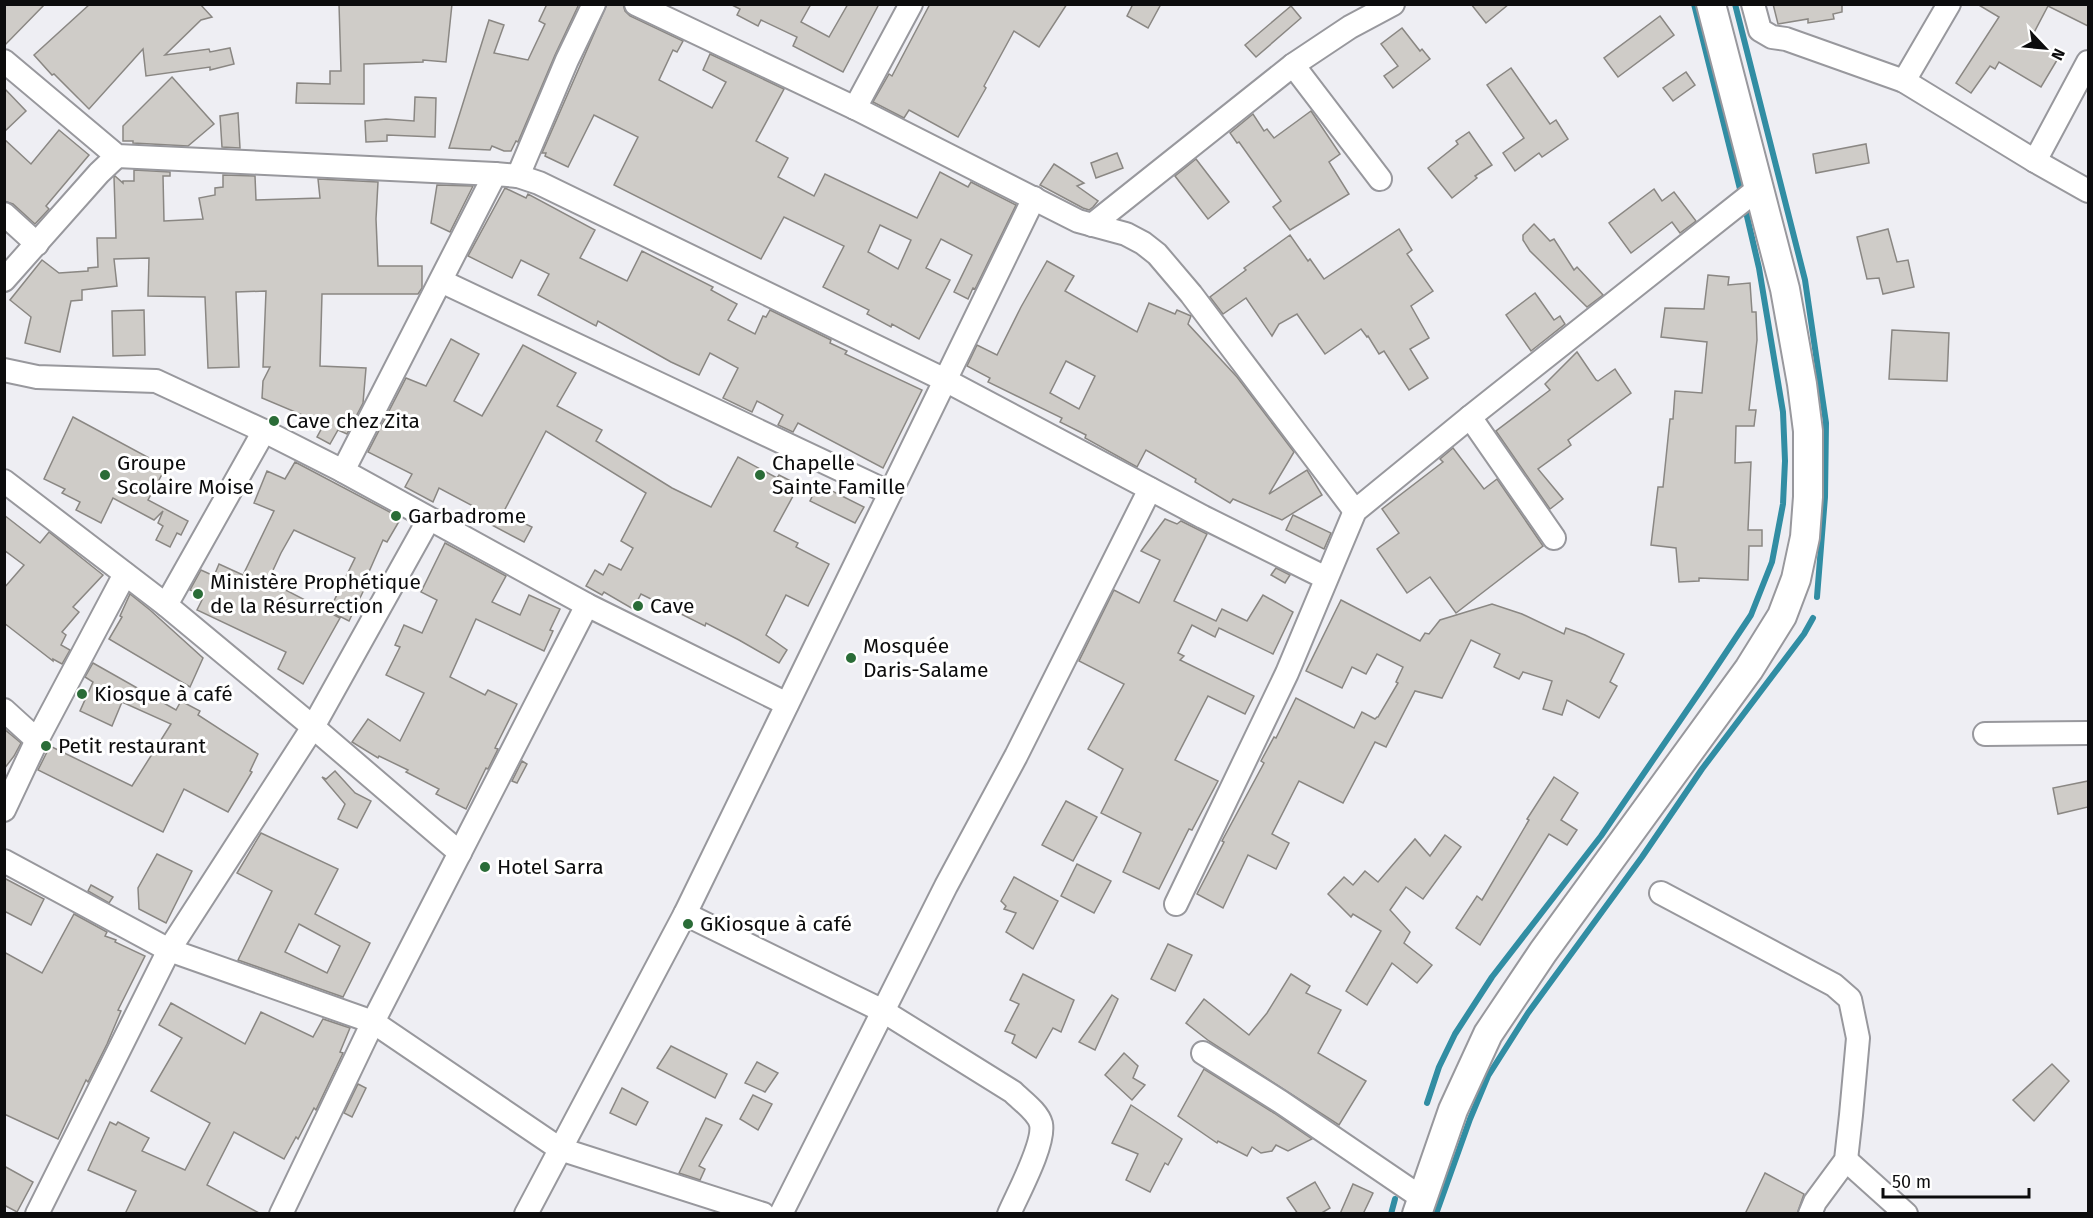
<svg xmlns="http://www.w3.org/2000/svg" width="2093" height="1218" font-family="'Fira Sans',sans-serif">
	<style>
		.lines { fill: none; stroke-linecap: round; stroke-linejoin: round }
		.stream { stroke: #318da3; stroke-width: 6 }
		.building { fill: #cfccc8; stroke: #8a8783; stroke-width: 1.5; fill-rule: evenodd }
		.minor-casing { stroke: #98989d; stroke-width: 26 }
		.tertiary-casing { stroke: #98989d; stroke-width: 32 }
		.minor { stroke: #fff; stroke-width: 22 }
		.tertiary { stroke: #fff; stroke-width: 28 }
		.poi-dot { fill: #2a6c37; stroke: #fff; stroke-width: 2 }
		.labels { text-anchor: middle; stroke-width: 6; stroke-linejoin: round; paint-order: stroke }
		.poi-label { font-size: 21px; fill: #0c0c0d; stroke: #fff; text-anchor: start }
	</style>
	<rect width="100%" height="100%" fill="#eeeef3"/>
	<g class="lines">
		<!-- stream -->
		<g class="stream">
			<path d="M1694,4l47,189"/>
			<path d="M1735,4l70,276 21,143 -1,74 -8,100"/>
			<path d="M1427,1103l12,-36 16,-33 37,-57 109,-141 102,-149 48,-72 21,-53 11,-58 2,-43 -2,-49 -24,-144 -13,-56"/>
			<path d="M1391,1214l4,-15"/>
			<path d="M1436,1214l34,-95 18,-43 40,-63 114,-156 60,-88 102,-135 9,-16"/>
		</g>
	</g>
	<!-- building -->
	<g class="building">
		<path d="M4,4h41l-41,42z"/>
		<path d="M90,4h110l12,13 -11,3 -36,35 44,-6 1,3 20,-4 4,16 -24,6v-3l-64,9 -3,-27 -54,60 -35,-35 -2,1 -18,-20z"/>
		<path d="M339,4h113l-6,58 -23,-2v2l-59,2v40l-68,-1 1,-20 33,1v-13h11z"/>
		<path d="M547,4h32l-24,51 -37,87 -2,-1 -5,10h-7l-12,-5 -2,4 -41,-2 40,-128 15,5 -10,28 34,7 17,-36 -6,-3z"/>
		<path d="M607,4h16l2,7 5,5 53,25 -6,11 -4,-2 -14,30 53,28 14,-26 -23,-12 7,-16 74,35 -28,52 32,17 -10,19 36,19 11,-22 92,44 23,-46 28,15 3,-5 45,23 -41,84 -2,-1 -5,11 -14,-7 18,-37 -31,-16 -15,29 24,12 -31,59 -27,-15 -1,3 -24,-13 2,-4 -46,-23 21,-41 -60,-29 -23,42 -147,-74 24,-48 -44,-22 -26,52 -23,-11 1,-3h-4zM880,225l31,15 -13,29 -30,-17z"/>
		<path d="M730,4h81l-10,18 28,15 19,-33h31l-36,68 -50,-26 4,-9 -36,-17 -3,6 -21,-11 3,-6z"/>
		<path d="M930,4h137l-28,43 -25,-16 -30,55 2,2 -28,49 -49,-27 -5,8 -31,-16 16,-28 3,2z"/>
		<path d="M1133,4h28l-13,24 -21,-12z"/>
		<path d="M1471,4h38l-23,19z"/>
		<path d="M1773,4h69v8l-9,2 1,5 -26,4v-4l-30,5z"/>
		<path d="M1977,4h111v22l-40,-20 -19,36 31,13 -19,32 -42,-25 -4,7 -5,-3 -19,27 -15,-10 43,-66z"/>
		<path d="M1291,6l10,12 -45,39 -11,-12z"/>
		<path d="M1660,16l14,19 -56,42 -14,-19z"/>
		<path d="M1402,28l18,23 2,-2 8,10 -37,29 -9,-12 14,-10 -17,-22z"/>
		<path d="M1511,68l39,56 6,-4 12,19 -26,18 -3,-4 -24,18 -12,-18 21,-15 -37,-53z"/>
		<path d="M1686,72l9,13 -22,16 -10,-13z"/>
		<path d="M172,77l42,47 -26,22 -55,-3v-2h-10v-15z"/>
		<path d="M4,88l22,23 -22,21z"/>
		<path d="M415,97l21,1 -1,39 -48,-2v6l-21,1 -1,-21 21,-2 28,2z"/>
		<path d="M1311,111l29,43 -11,8 20,32 -59,36 -17,-23 8,-6 -42,-59 -2,1 -7,-10 23,-19 11,17 3,-2 7,9z"/>
		<path d="M238,113l2,35 -18,-1 -2,-31z"/>
		<path d="M59,130l30,25 -43,51 3,3 -14,15 -22,-20 -9,-3v-62l27,25z"/>
		<path d="M1469,132l23,33 -17,11 2,2 -25,20 -24,-30 30,-24 -2,-3z"/>
		<path d="M1866,144l3,19 -53,10 -3,-19z"/>
		<path d="M1117,153l6,15 -27,10 -5,-15z"/>
		<path d="M1196,159l33,43 -21,17 -33,-43z"/>
		<path d="M1054,164l30,19 -7,3 21,15 -5,6 -4,3 -6,-2 -43,-23z"/>
		<path d="M134,170l36,2v4h-7l1,45 39,-2 -4,-21 16,-3v-7l8,-1v-12l32,1 1,24 64,-2 -2,-19 60,3 -2,37 2,47h44v22l-4,6h-96l-2,72 46,2 -3,35 -16,31 -9,-4 -8,14 -13,-7 7,-13 -62,-26 1,-17 7,-14h-7l3,-76 -30,1 3,75 -31,1 -3,-71 -57,-1 1,-38 -35,1 3,27 -35,4v10l-11,1 -11,51 -35,-9 6,-26 -21,-17 32,-40 17,13 29,-2v-3l10,-1 -1,-29h19l-2,-61 1,-1 8,7v-2h11z"/>
		<path d="M437,185l36,1 -23,46 -19,-9z"/>
		<path d="M505,188l21,10 2,-4 67,36 -15,28 47,23 15,-30 71,36 -2,3 26,14 -9,16 27,14 8,-18 3,1 4,-7 61,30 -1,3 17,8 -2,3 77,36 -39,78 -85,-45 -5,9 -15,-7 5,-10 -26,-14 -5,11 -29,-14 15,-30 -28,-15 -11,22 -28,-13 -73,-41 -2,5 -58,-31 11,-21 -28,-14 -9,18 -44,-22z"/>
		<path d="M1654,189l8,12 12,-9 22,29 -16,12 -8,-11 -41,31 -22,-30z"/>
		<path d="M1534,224l16,17 4,-2 20,31 3,-3 26,28 -16,12 -57,-56 -7,-11v-5z"/>
		<path d="M1399,229l13,21 -5,4 26,37 -22,15 18,32 -19,11 18,29 -19,12 -25,-39 -5,3 -11,-18 -1,1 -6,-8 -36,25 -28,-40 -18,10 -7,12 -26,-38 -23,16 -13,-17 36,-27 -2,-2 46,-33 18,26 2,-2 14,20z"/>
		<path d="M1888,229l9,33 11,-2 6,27 -31,7 -4,-16 -12,1 -10,-42z"/>
		<path d="M1047,261l27,15 -9,15 72,41 12,-29 26,11 2,-4 14,6 -3,8 49,53 57,75 -25,42 38,-24 15,25 -40,25 -49,-21 -3,4 -35,-21 1,-3 -50,-29 -9,17 -52,-29 1,-3 -26,-13 2,-4 -74,-36 2,-4 -23,-12 10,-21 20,10 24,-48zM1066,361l29,15 -16,33 -29,-16z"/>
		<path d="M1708,275l21,2 -1,8 22,-2 2,29h4l1,28 -8,70h7l-2,16h-18l-1,37 16,-1 -3,68h14v16h-13l-1,34 -49,-2v3l-20,1 -3,-34 -25,-3 7,-58h5l7,-68h3l2,-28 27,2 5,-51 -46,-5 4,-29 39,1z"/>
		<path d="M1535,293l19,27 6,-4 5,8 -34,27 -25,-36z"/>
		<path d="M144,310l1,45 -32,1 -1,-45z"/>
		<path d="M1892,330l57,3 -2,48 -58,-2z"/>
		<path d="M451,339l28,15 -25,47 28,15 41,-71 53,28 -19,33 45,24 -6,11 76,47 39,19 27,-50 39,21 2,-3 20,10 -25,46 24,12 -2,4 33,17 -21,42 -22,-11 -20,40 21,15 -8,13 -40,-23 -33,-17 -1,3 -64,-32 -8,15 -29,-17 -2,3 -16,-9 9,-16 8,5 6,-11 12,6 12,-22 -12,-7 25,-48 -100,-62 -43,82 29,14 -8,15 -55,-29 4,-7 -34,-18 -6,14 -28,-15 7,-13 -44,-22 38,-74 20,8z"/>
		<path d="M1577,352l19,28 2,1 17,-12 16,24 -63,47 3,5 -33,24 25,30 -13,10 -54,-78 54,-41 -5,-6z"/>
		<path d="M73,417l93,50 -18,33 40,21 -7,14 -4,-2 -7,14 -14,-7 7,-14 -5,-3 5,-12 -9,9 -41,-22 -12,25 -25,-13 4,-8 -18,-9 3,-4 -21,-10z"/>
		<path d="M1453,448l31,41 13,-10 46,67 -87,67 -26,-36 -23,16 -30,-44 22,-16 -17,-24 61,-47 -3,-3z"/>
		<path d="M295,462l106,56 -14,24 -4,-2 -15,34 3,1 -22,46 -20,-10 26,-53 -61,-28 -13,23 -13,28 72,37 -37,66 -25,-15 8,-17 -89,-42 7,-14 -14,-6 11,-20 13,6 5,-12 24,11 31,-64 -20,-8 13,-32 18,8z"/>
		<path d="M818,484l46,23 -9,16 -45,-22z"/>
		<path d="M4,515l36,28 9,-11 54,43 -30,32 6,5 -17,20 4,3 -5,10 9,5 -8,14 -9,-5v2l-49,-38v-35l20,-23 -20,-15z"/>
		<path d="M1293,515l38,18 -7,16 -38,-19z"/>
		<path d="M1165,519l12,5 4,-3 26,13 -33,67 42,20 6,-12 25,12 16,-26 30,17 -20,42 -54,-26 -4,9 -23,-12 -14,28 6,3 -4,4 74,36 -9,18 -37,-18 -33,64 43,21 -26,49 -3,-1 -30,60 -36,-17 18,-39 -40,-20 22,-44 -35,-20 36,-65 -45,-23 35,-71 25,13 21,-43 -19,-9z"/>
		<path d="M445,543l61,33 -14,26 28,13 9,-20 31,14 -10,21 3,1 -9,20 -68,-32 -26,58 35,18 3,-5 29,14 -22,44 3,1 -10,20 -2,-1 -20,41 -30,-15 3,-5 -33,-17 2,-2 -29,-14 -1,2 -26,-16 16,-23 32,22 24,-48 -38,-18 14,-28 -5,-2 9,-20 18,8 15,-33 -16,-8z"/>
		<path d="M1276,568l14,7 -5,8 -14,-8z"/>
		<path d="M130,594l20,16 53,48 -13,29 -81,-48 13,-22 -2,-1z"/>
		<path d="M1341,600l79,41 5,-8 4,1 11,-14 52,-16 30,10 42,20 2,-6 19,7 39,19 -14,28 7,4 -18,32 -32,-18 -5,15 -19,-6 9,-28 -29,-9 -4,7 -25,-12 6,-13 -29,-14 -29,58 -27,-7 -29,56 -11,-5 -32,61 -44,-22 -27,53 17,9 -13,26 -28,-14 -25,53 -26,-14 27,-52 -2,-1 42,-78 -3,-2 13,-24 2,1 20,-40 58,30 8,-16 13,7 2,-2h1l20,-34 -2,-1 7,-15 -26,-13 -11,20 -14,-7 -10,21 -36,-17z"/>
		<path d="M93,663l83,47 5,-9 19,10 -2,4 60,39 -8,17 2,1 -24,40 -44,-23 -21,43 -125,-62 12,-24 82,40 39,-62 -49,-22 -10,24 -32,-15 13,-29 -8,-5z"/>
		<path d="M4,729l17,14 -7,13 -10,13z"/>
		<path d="M522,761l5,3 -10,19 -5,-2z"/>
		<path d="M335,771l20,22 16,8 -14,27 -19,-9 7,-15 -23,-27 4,2z"/>
		<path d="M1554,777l24,16 -17,27 16,10 -10,15 -18,-11 -69,111 -24,-17 21,-32 5,4 47,-80 -2,-1z"/>
		<path d="M2088,781v26l-30,7 -5,-26z"/>
		<path d="M1066,801l31,16 -24,44 -31,-16z"/>
		<path d="M261,833l77,36 -23,45 55,29 -27,54 -105,-37 34,-69 -35,-18zM299,924l41,22 -13,27 -42,-21z"/>
		<path d="M1445,835l16,12 -38,52 -17,-12 -16,23 20,22 -6,11 28,22 -15,18 -25,-20 -25,42 -21,-14 35,-60 -28,-17 -2,3 -23,-23 16,-17 9,8 12,-14 13,11 37,-43 15,17z"/>
		<path d="M157,854l35,17 -26,52 -27,-14 -1,-21z"/>
		<path d="M1077,864l34,17 -17,32 -33,-17z"/>
		<path d="M1014,877l44,24 -25,48 -27,-17 10,-19 -12,-4 2,-3 -5,-5z"/>
		<path d="M4,878l40,21 -13,26 -27,-14z"/>
		<path d="M91,885l22,12 -4,6 -21,-12z"/>
		<path d="M74,914l33,18 -2,4 11,4 -1,2 30,14 -27,54 3,1 -14,33 -19,38 -2,-2 -28,59 -54,-25v-162l38,21z"/>
		<path d="M1168,944l24,11 -17,36 -24,-12z"/>
		<path d="M1023,974l51,26 -13,32 -8,-4 -17,30 -24,-15 3,-8 -10,-4 14,-27 -9,-4z"/>
		<path d="M1291,974l19,12 -4,7 35,17 -23,43 48,28 -27,44 -130,-84 -23,-18 18,-24 45,36 18,-22z"/>
		<path d="M1112,995l6,4 -23,51 -16,-8z"/>
		<path d="M171,1003l74,41 16,-32 52,25 10,-18 27,9 -10,24 3,1 -27,57 -2,-2 -16,31 -2,-2 -12,22 -50,-27 -27,53 54,29h-136l11,-23 -48,-21 22,-48 6,3 2,-3 31,16 -7,13 43,19 25,-47 -59,-32 31,-53 -23,-13z"/>
		<path d="M671,1046l56,28 -12,24 -58,-30z"/>
		<path d="M1124,1053l14,13 -5,12 12,7 -13,15 -27,-25z"/>
		<path d="M757,1062l21,11 -13,19 -20,-9z"/>
		<path d="M2052,1064l17,17 -35,40 -21,-21z"/>
		<path d="M1204,1069l70,44 38,26 -24,12 -12,-6 -4,6 -11,2 -9,-6 -5,9 -29,-15 -1,2 -39,-27z"/>
		<path d="M358,1084l8,4 -14,29 -8,-4z"/>
		<path d="M622,1088l26,14 -12,23 -26,-12z"/>
		<path d="M753,1095l19,9 -14,26 -18,-11z"/>
		<path d="M1131,1105l51,34 -14,26 -3,-2 -15,29 -24,-12 12,-26 -26,-11z"/>
		<path d="M706,1118l16,7 -23,41 6,3 -5,11 -21,-7z"/>
		<path d="M4,1166l29,16 -16,30 -13,-7z"/>
		<path d="M1765,1173l39,21 -7,20h-52z"/>
		<path d="M1315,1182l15,26 -10,6h-22l-11,-16z"/>
		<path d="M1353,1184l20,9 -10,21h-23z"/>
	</g>
	<g class="lines">
		<!-- minor casing -->
		<g class="minor-casing">
			<g id="minor">
				<path d="M636,4l219,104 223,113 48,13 17,9 14,11 34,40 164,217"/>
				<path d="M1753,4l7,26 12,7 14,2 118,42 131,80 53,30"/>
				<path d="M4,61l113,95 378,18 23,2 21,7 406,197 258,137 123,61"/>
				<path d="M1293,65l87,114"/>
				<path d="M1904,81l45,-77"/>
				<path d="M855,108l56,-104"/>
				<path d="M2035,161l53,-99"/>
				<path d="M518,176l49,-116 27,-56"/>
				<path d="M4,214l33,30"/>
				<path d="M1092,225l201,-160 57,-38 43,-23"/>
				<path d="M4,280l95,-107 18,-17"/>
				<path d="M441,281l449,212"/>
				<path d="M4,370l33,7 119,4 108,50 79,40 244,134 200,99"/>
				<path d="M1470,417l84,121"/>
				<path d="M343,471l152,-297"/>
				<path d="M4,481l162,124 147,122 147,126"/>
				<path d="M166,605l98,-174"/>
				<path d="M4,710l33,30"/>
				<path d="M1985,734l103,-1"/>
				<path d="M4,810l33,-70 88,-166"/>
				<path d="M4,861l165,89 204,72 187,127 203,65"/>
				<path d="M1661,893l173,92 16,14 8,39 -7,77 -5,45 -31,42 -5,12"/>
				<path d="M1176,904l111,-231 68,-162 115,-94 289,-229"/>
				<path d="M685,914l198,97 130,81c9,9 25,20 28,32 4,20 -23,69 -32,90"/>
				<path d="M1203,1053l78,49 141,96"/>
				<path d="M1846,1160l60,54"/>
				<path d="M37,1214l132,-264 144,-223 116,-208"/>
				<path d="M281,1214l92,-192 214,-417"/>
				<path d="M526,1214l159,-300 349,-716"/>
				<path d="M781,1214l165,-328 70,-130 134,-267"/>
			</g>
		</g>
		<!-- tertiary casing -->
		<g class="tertiary-casing">
			<path id="tertiary" d="M1417,1214l36,-104 35,-76 55,-82 206,-283 33,-53 14,-37 9,-42 3,-40v-66l-6,-47 -17,-95 -74,-285"/>
		</g>
		<!-- minor -->
		<use href="#minor" class="minor"/>
		<!-- tertiary -->
		<use href="#tertiary" class="tertiary"/>
	</g>
	<!-- markers -->
	<g class="poi-dot">
		<circle cx="274" cy="421" r="6"/>
		<circle cx="105" cy="475" r="6"/>
		<circle cx="760" cy="475" r="6"/>
		<circle cx="396" cy="516" r="6"/>
		<circle cx="198" cy="594" r="6"/>
		<circle cx="638" cy="606" r="6"/>
		<circle cx="851" cy="658" r="6"/>
		<circle cx="82" cy="694" r="6"/>
		<circle cx="46" cy="746" r="6"/>
		<circle cx="485" cy="867" r="6"/>
		<circle cx="688" cy="924" r="6"/>
	</g>
	<g class="labels">
		<!-- poi labels -->
		<g class="poi-label">
			<text x="286" y="428">Cave chez Zita</text>
			<text x="117" y="470">Groupe<tspan x="117" dy="24">Scolaire Moise</tspan></text>
			<text x="772" y="470">Chapelle<tspan x="772" dy="24">Sainte Famille</tspan></text>
			<text x="408" y="523">Garbadrome</text>
			<text x="210" y="589">Ministère Prophétique<tspan x="210" dy="24">de la Résurrection</tspan></text>
			<text x="650" y="613">Cave</text>
			<text x="863" y="653">Mosquée<tspan x="863" dy="24">Daris-Salame</tspan></text>
			<text x="94" y="701">Kiosque à café</text>
			<text x="58" y="753">Petit restaurant</text>
			<text x="497" y="874">Hotel Sarra</text>
			<text x="700" y="931">GKiosque à café</text>
		</g>
	</g>
	<!-- border -->
	<rect width="2093" height="1218" fill="none" stroke="#0c0c0d" stroke-width="12"/>
	<!-- north arrow -->
	<g transform="translate(2045 48) rotate(116)" stroke="#ffffff" stroke-width="4.5" paint-order="stroke">
	<path d="M0-4.5L10 22L0 15L-10 22Z" fill="#0c0c0d"/>
	<text y="-9" font-size="16" font-weight="bold" text-anchor="middle" fill="#0c0c0d">N</text>
	</g>
	<!-- scale -->
	<path d="M1883 1188v9h146v-9" fill="none" stroke="#0c0c0d" stroke-width="3"/>
	<text x="1892" y="1188" font-size="18" fill="#0c0c0d" stroke="#ffffff" stroke-width="4.5" paint-order="stroke">50 m</text>
</svg>
